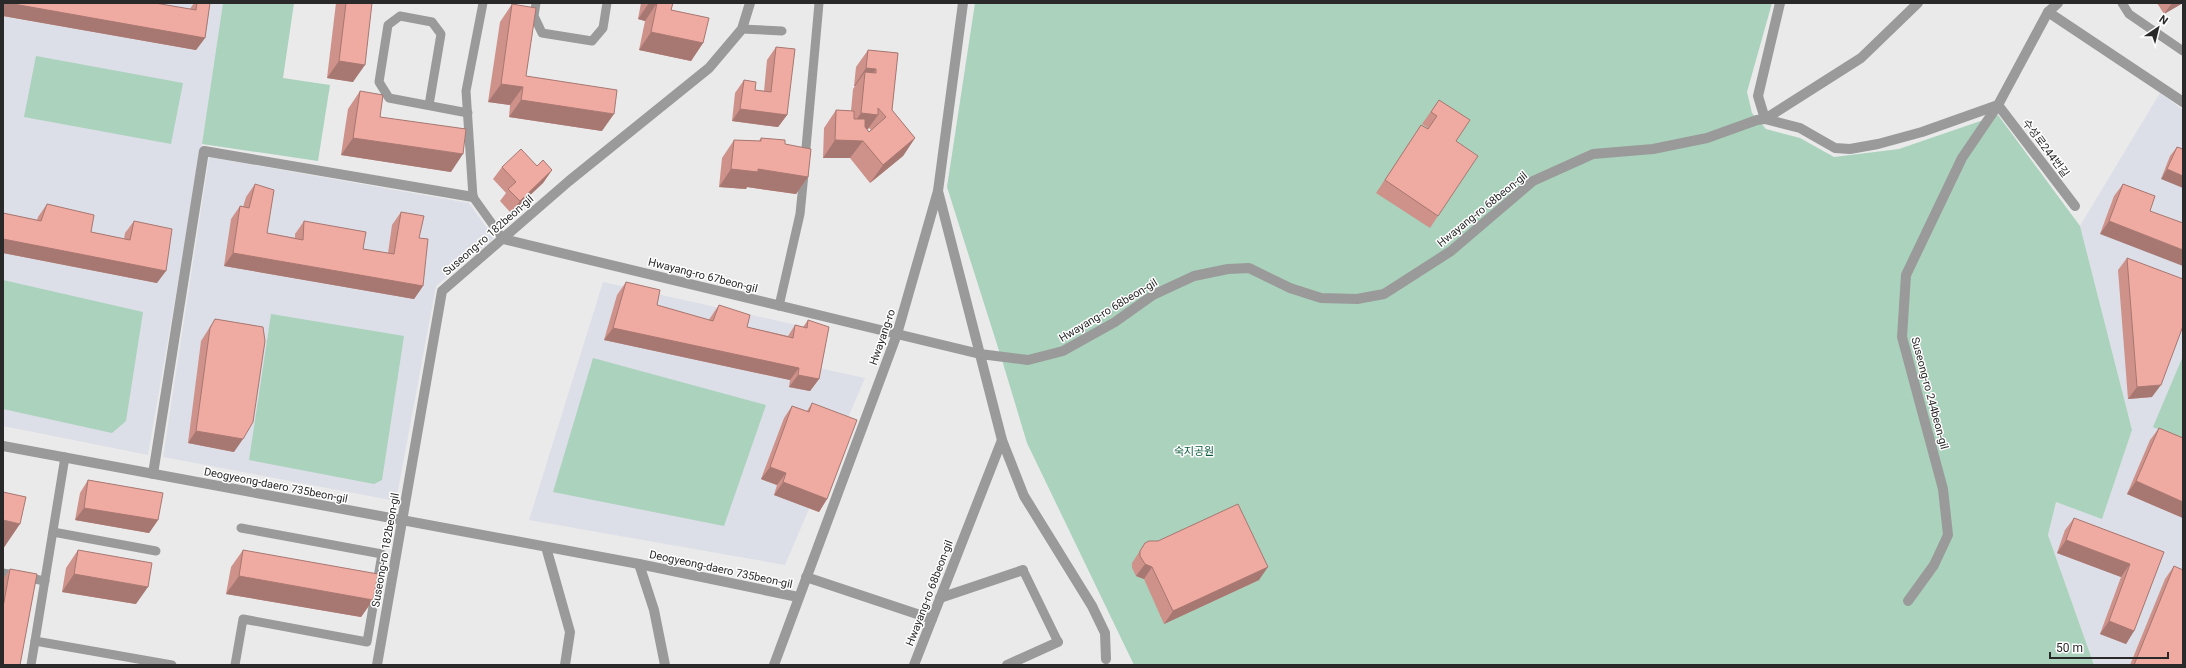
<svg xmlns="http://www.w3.org/2000/svg" width="2186" height="668" font-family="Roboto,'Noto Sans KR',sans-serif">
	<style>
		.built { fill: #dcdfe7 }
		.green { fill: #aad2bc }
		.lines { fill: none; stroke-linecap: round; stroke-linejoin: round }
		.service { stroke: #9b9a9a; stroke-width: 9 }
		.minor { stroke: #9b9a9a; stroke-width: 10 }
		.tertiary { stroke: #9b9a9a; stroke-width: 10 }
		.wall { fill: #ce928a; fill-rule: evenodd }
		.shaded-wall { fill: #a77771 }
		.building { fill: #efaaa1; stroke: #a77771 }
		.labels { text-anchor: middle; stroke-width: 3; stroke-linejoin: round; paint-order: stroke }
		.street-label { font-size: 11px; fill: #292929; stroke: #fff }
		.park-label { font-size: 11px; fill: #0a5c3c; stroke: #fff }
	</style>
	<rect width="100%" height="100%" fill="#eaeaeb"/>
	<!-- built -->
	<g class="built">
		<path d="M3,3h220l-21,141 -54,311 -145,-29z"/>
		<path d="M2160,93l23,17v555h-89l-46,-130 8,-33 46,16 30,-88 -52,-204z"/>
		<path d="M209,157l260,46 25,35 -58,48 -40,215 -233,-44z"/>
		<path d="M603,282l225,50 -9,36 46,10 -80,187 -256,-45z"/>
	</g>
	<!-- green -->
	<g class="green">
		<path d="M223,3h71l-11,75 47,7 -12,76 -116,-17z"/>
		<path d="M975,3h797l-25,89 5,21 14,16 34,9 34,19 65,-8 99,-34 82,111 52,204 -30,89 -46,-17 -8,33 46,130h-960l-107,-222 -25,-83 -55,-173z"/>
		<path d="M36,56l147,27 -12,61 -147,-27z"/>
		<path d="M3,280l140,32 -17,109 -14,12 -109,-24z"/>
		<path d="M271,314l133,22 -22,144 -8,4 -125,-24z"/>
		<path d="M2183,356v84l-30,-13z"/>
		<path d="M593,358l173,47 -42,121 -171,-34z"/>
	</g>
	<g class="lines">
		<!-- service -->
		<g class="service">
			<path d="M483,3l-17,88 7,106 30,42"/>
			<path d="M536,3l-2,13 8,17 50,8 11,-13 4,-25"/>
			<path d="M2122,3l7,11 54,37"/>
			<path d="M742,29l40,2"/>
			<path d="M429,105l12,-71 -9,-12 -32,-6 -12,9 -9,57 10,16 79,15"/>
			<path d="M805,159l14,-156"/>
			<path d="M779,306l21,-92 4,-40"/>
			<path d="M65,457l-30,184 137,24"/>
			<path d="M53,532l103,19"/>
			<path d="M1023,570l35,72"/>
			<path d="M3,573l42,8"/>
			<path d="M31,665l4,-24"/>
			<path d="M235,665l8,-46 124,23 15,-88 -141,-26"/>
		</g>
		<!-- minor -->
		<g class="minor">
			<path d="M2048,12l135,90"/>
			<path d="M1765,119l96,-61 57,-55"/>
			<path d="M1765,119l-7,-23 22,-93"/>
			<path d="M938,191l64,249 22,56 68,110 13,27 1,26"/>
			<path d="M503,239l394,95 83,20 48,6 35,-9 52,-29 38,-27 41,-19 34,-7 21,-1 41,20 31,10 36,1 27,-5 67,-43 82,-70 60,-27 60,-5 54,-11 50,-18 8,-1 35,9 35,20 15,1 28,-5 44,-12 76,-27 77,101"/>
			<path d="M3,446l636,118 159,33"/>
			<path d="M153,474l51,-323 269,46"/>
			<path d="M546,547l24,85 -5,33"/>
			<path d="M639,564l15,46 11,55"/>
			<path d="M806,577l126,42"/>
			<path d="M940,598l83,-28"/>
			<path d="M1908,601l26,-36 14,-30 -5,-46 -41,-152 4,-62 56,-117 36,-53 50,-93 10,-9"/>
			<path d="M377,665l65,-374 127,-110 140,-113 33,-39 8,-26"/>
			<path d="M914,665l88,-225"/>
			<path d="M1007,665l51,-23"/>
		</g>
		<!-- tertiary -->
		<path class="tertiary" d="M774,665l123,-331 41,-143 25,-188"/>
	</g>
	<!-- wall -->
	<g class="wall">
		<path d="M3,3l187,6 4,-6h16l-5,35 -9,12 -193,-34z"/>
		<path d="M336,3h36l-19,79 -26,-4z"/>
		<path d="M641,3h32l-2,7 32,33 -12,18 -52,-11 6,-29 -7,-2z"/>
		<path d="M2157,3h26l-19,11z"/>
		<path d="M512,4l14,72 76,55 -93,-14 1,-12 -22,-3 12,-80z"/>
		<path d="M776,47l11,68 -9,12 -46,-6 3,-28 9,-13 11,10 9,1 3,-31z"/>
		<path d="M868,50l30,3 -6,57 23,28 -12,18 -33,27 -20,-25h-27l1,-30 12,-18 15,1 2,-22 2,-3h-1l2,-19zM869,128l2,2 -2,2 -2,-2z"/>
		<path d="M360,91l20,26 71,55 -110,-17 7,-46z"/>
		<path d="M1439,100l17,41 -18,75 -8,12 -54,-35 45,-68 6,4 1,-1 -6,-4z"/>
		<path d="M761,138l24,6 23,33 -12,17 -49,-7 -1,2 -27,-2 3,-29 12,-18 25,1z"/>
		<path d="M2177,147l6,2 -22,30 9,-23z"/>
		<path d="M537,166l15,4 -9,13 -32,30 -11,-12 6,-8 -13,-14 9,-12z"/>
		<path d="M255,184l12,49 28,5v-4l9,-13 59,28 25,4 4,-28 9,-13 18,26 4,48 -9,13 -190,-33 7,-47 9,-13 3,1 3,-10z"/>
		<path d="M2123,184l32,12 -55,38 14,-38z"/>
		<path d="M47,204l44,28 33,7 1,-6 9,-12 23,62 -154,-30v-40l34,7 1,-3z"/>
		<path d="M2127,258l25,139 -24,2 -10,-129z"/>
		<path d="M626,282l31,23 52,15 1,-2 9,-13 28,22 41,9 7,-11 8,2 5,-7 11,59 -9,12 -21,-4 1,-7 -186,-40 13,-45z"/>
		<path d="M215,319l19,133 -46,-9 13,-102z"/>
		<path d="M812,403l15,96 -8,13 -45,-17 3,-10 -16,-6 23,-61 8,-12 15,5z"/>
		<path d="M2159,428l24,10v80l-56,-24 23,-54z"/>
		<path d="M88,480l70,40 -9,13 -74,-13 5,-27z"/>
		<path d="M2074,518l90,34 -30,79 -8,13 -26,-10 21,-57 -64,-24 8,-23z"/>
		<path d="M1145,543l114,37 -95,44 -20,-45 -8,-3 -4,-8v-5z"/>
		<path d="M78,550l58,54 -74,-12 4,-24z"/>
		<path d="M243,550l130,50 -12,17 -135,-23 5,-27z"/>
		<path d="M2174,566l9,99h-53l35,-86z"/>
		<path d="M10,569l-7,96v-86z"/>
	</g>
	<!-- shaded-wall -->
	<g class="shaded-wall">
		<path d="M3,3h5l197,35 -9,12 -193,-34z"/>
		<path d="M649,3h8l-12,18 -7,-2z"/>
		<path d="M2172,3h11l-19,11z"/>
		<path d="M651,32l52,11 -12,18 -52,-11z"/>
		<path d="M339,61l26,4 -12,17 -26,-4z"/>
		<path d="M866,68l10,1 -12,18 1,-15 -10,14h-1z"/>
		<path d="M501,84l22,3 -13,18 -22,-3z"/>
		<path d="M521,100l93,14 -12,17 -93,-14z"/>
		<path d="M740,109l47,6 -9,12 -46,-6z"/>
		<path d="M861,113l17,2 -13,18 -16,-2z"/>
		<path d="M353,138l110,16 -12,18 -110,-17z"/>
		<path d="M915,138l-12,18 -33,27 13,-18z"/>
		<path d="M835,140l28,1 -13,17h-27z"/>
		<path d="M731,169h27l50,8 -12,17 -49,-7 -1,2 -27,-2z"/>
		<path d="M2167,169l16,7v12l-22,-9z"/>
		<path d="M552,170l-9,13 -32,30 9,-12z"/>
		<path d="M2109,221l74,29v16l-83,-32z"/>
		<path d="M3,239l163,32 -9,12 -154,-30z"/>
		<path d="M233,253l190,33 -9,13 -190,-33z"/>
		<path d="M613,328l186,40 -9,12 -186,-40z"/>
		<path d="M798,375l21,4 -9,12 -21,-4z"/>
		<path d="M2161,385l-9,12 -24,2 9,-12z"/>
		<path d="M196,431l47,8 -9,13 -46,-9z"/>
		<path d="M770,467l16,6 -9,12 -16,-6z"/>
		<path d="M2136,481l47,21v16l-56,-24z"/>
		<path d="M783,482l44,17 -8,13 -45,-17z"/>
		<path d="M84,508l74,12 -9,13 -74,-13z"/>
		<path d="M3,520l17,4 -17,25z"/>
		<path d="M2066,540l64,24 -9,13 -64,-24z"/>
		<path d="M1145,564l7,3 -8,12 -8,-3z"/>
		<path d="M1268,567l-9,13 -95,44 9,-13z"/>
		<path d="M74,574l74,13 -12,17 -74,-12z"/>
		<path d="M239,576l134,24 -12,17 -135,-23z"/>
		<path d="M2109,621l25,10 -8,13 -26,-10z"/>
	</g>
	<!-- building -->
	<g class="building">
		<path d="M8,3h147l41,7 1,-7h13l-5,35z"/>
		<path d="M346,3h26l-7,62 -26,-4z"/>
		<path d="M656,3h17l-2,7 38,8 -6,25 -52,-11 6,-29z"/>
		<path d="M512,4l24,4 -10,68 91,14 -3,24 -93,-14 2,-13 -22,-3z"/>
		<path d="M776,47l19,2 -8,66 -47,-6 4,-29 12,2 -1,8 16,2z"/>
		<path d="M868,50l30,3 -6,57 23,28 -32,27 -20,-24 -28,-1 1,-30 18,1v8h11v8l4,5 17,-15 -8,-9v7l-17,-2 4,-41 11,1v-4l-10,-1z"/>
		<path d="M360,91l23,4 -3,22 86,12 -3,25 -110,-16z"/>
		<path d="M1439,100l31,20 -14,21 22,15 -40,60 -53,-36 36,-55 7,4 9,-13 -6,-4z"/>
		<path d="M761,138l24,2v4l26,5 -3,28 -50,-8v3l-27,-3 3,-29 27,1z"/>
		<path d="M2177,147l6,2v27l-16,-7z"/>
		<path d="M521,149l16,17 6,-6 9,10 -32,31 -12,-12 8,-7 -14,-15z"/>
		<path d="M255,184l19,6 -7,43 36,7 1,-19 62,11 -3,17 31,5 7,-42 23,4 -5,22 9,1 -5,47 -190,-33 7,-47 9,2z"/>
		<path d="M2123,184l32,12 -5,15 33,12v27l-74,-29z"/>
		<path d="M47,204l47,11 -3,17 39,8 4,-19 38,8 -6,42 -163,-32v-26l38,8z"/>
		<path d="M2127,258l56,21v47l-22,59 -24,2z"/>
		<path d="M626,282l34,8 -3,15 56,16 6,-16 31,10 -3,12 46,11 2,-13 12,3 1,-8 21,7 -10,52 -21,-4 1,-7 -186,-40z"/>
		<path d="M215,319l48,8 2,14 -12,81 -10,17 -47,-8 14,-103z"/>
		<path d="M812,403l45,17 -30,79 -44,-17 3,-9 -16,-6 22,-61 17,6z"/>
		<path d="M2159,428l24,10v64l-47,-21z"/>
		<path d="M88,480l75,13 -5,27 -74,-12z"/>
		<path d="M3,492l23,5 -6,27 -17,-4z"/>
		<path d="M1238,504l30,63 -95,44 -21,-44 -7,-3 -5,-8v-5l5,-8 4,-2h9z"/>
		<path d="M2074,518l90,34 -30,79 -25,-10 21,-57 -64,-24z"/>
		<path d="M78,550l74,13 -4,24 -74,-13z"/>
		<path d="M243,550l135,24 -5,26 -134,-24z"/>
		<path d="M2174,566l9,4v95h-49z"/>
		<path d="M10,569l27,5 -17,91h-17v-58z"/>
	</g>
	<g class="labels">
		<!-- street labels -->
		<g class="street-label">
			<text transform="translate(2046 148) rotate(53)" y="4">수성로244번길</text>
			<text transform="translate(1482 209) rotate(-39)" y="4">Hwayang-ro 68beon-gil</text>
			<text transform="translate(488 235) rotate(-41)" y="4">Suseong-ro 182beon-gil</text>
			<text transform="translate(703 275) rotate(14)" y="4">Hwayang-ro 67beon-gil</text>
			<text transform="translate(1108 310) rotate(-31)" y="4">Hwayang-ro 68beon-gil</text>
			<text transform="translate(882 337) rotate(-71)" y="4">Hwayang-ro</text>
			<text transform="translate(1930 393) rotate(75)" y="4">Suseong-ro 244beon-gil</text>
			<text transform="translate(276 485) rotate(11)" y="4">Deogyeong-daero 735beon-gil</text>
			<text transform="translate(385 550) rotate(-80)" y="4">Suseong-ro 182beon-gil</text>
			<text transform="translate(721 569) rotate(12)" y="4">Deogyeong-daero 735beon-gil</text>
			<text transform="translate(929 593) rotate(-69)" y="4">Hwayang-ro 68beon-gil</text>
		</g>
		<!-- park labels -->
		<g class="park-label">
			<text x="1194" y="455">숙지공원</text>
		</g>
	</g>
	<!-- border -->
	<rect width="2186" height="668" fill="none" stroke="#292929" stroke-width="8"/>
	<!-- north arrow -->
	<g transform="translate(2158 28) rotate(35)" stroke="#ffffff" stroke-width="3" paint-order="stroke">
	<path d="M0-3L7 15L0 10L-7 15Z" fill="#292929"/>
	<text y="-6" font-size="11" font-weight="bold" text-anchor="middle" fill="#292929">N</text>
	</g>
	<!-- scale -->
	<path d="M2050 652v6h118v-6" fill="none" stroke="#292929" stroke-width="2"/>
	<text x="2056" y="652" font-size="12" fill="#292929" stroke="#ffffff" stroke-width="3" paint-order="stroke">50 m</text>
</svg>
